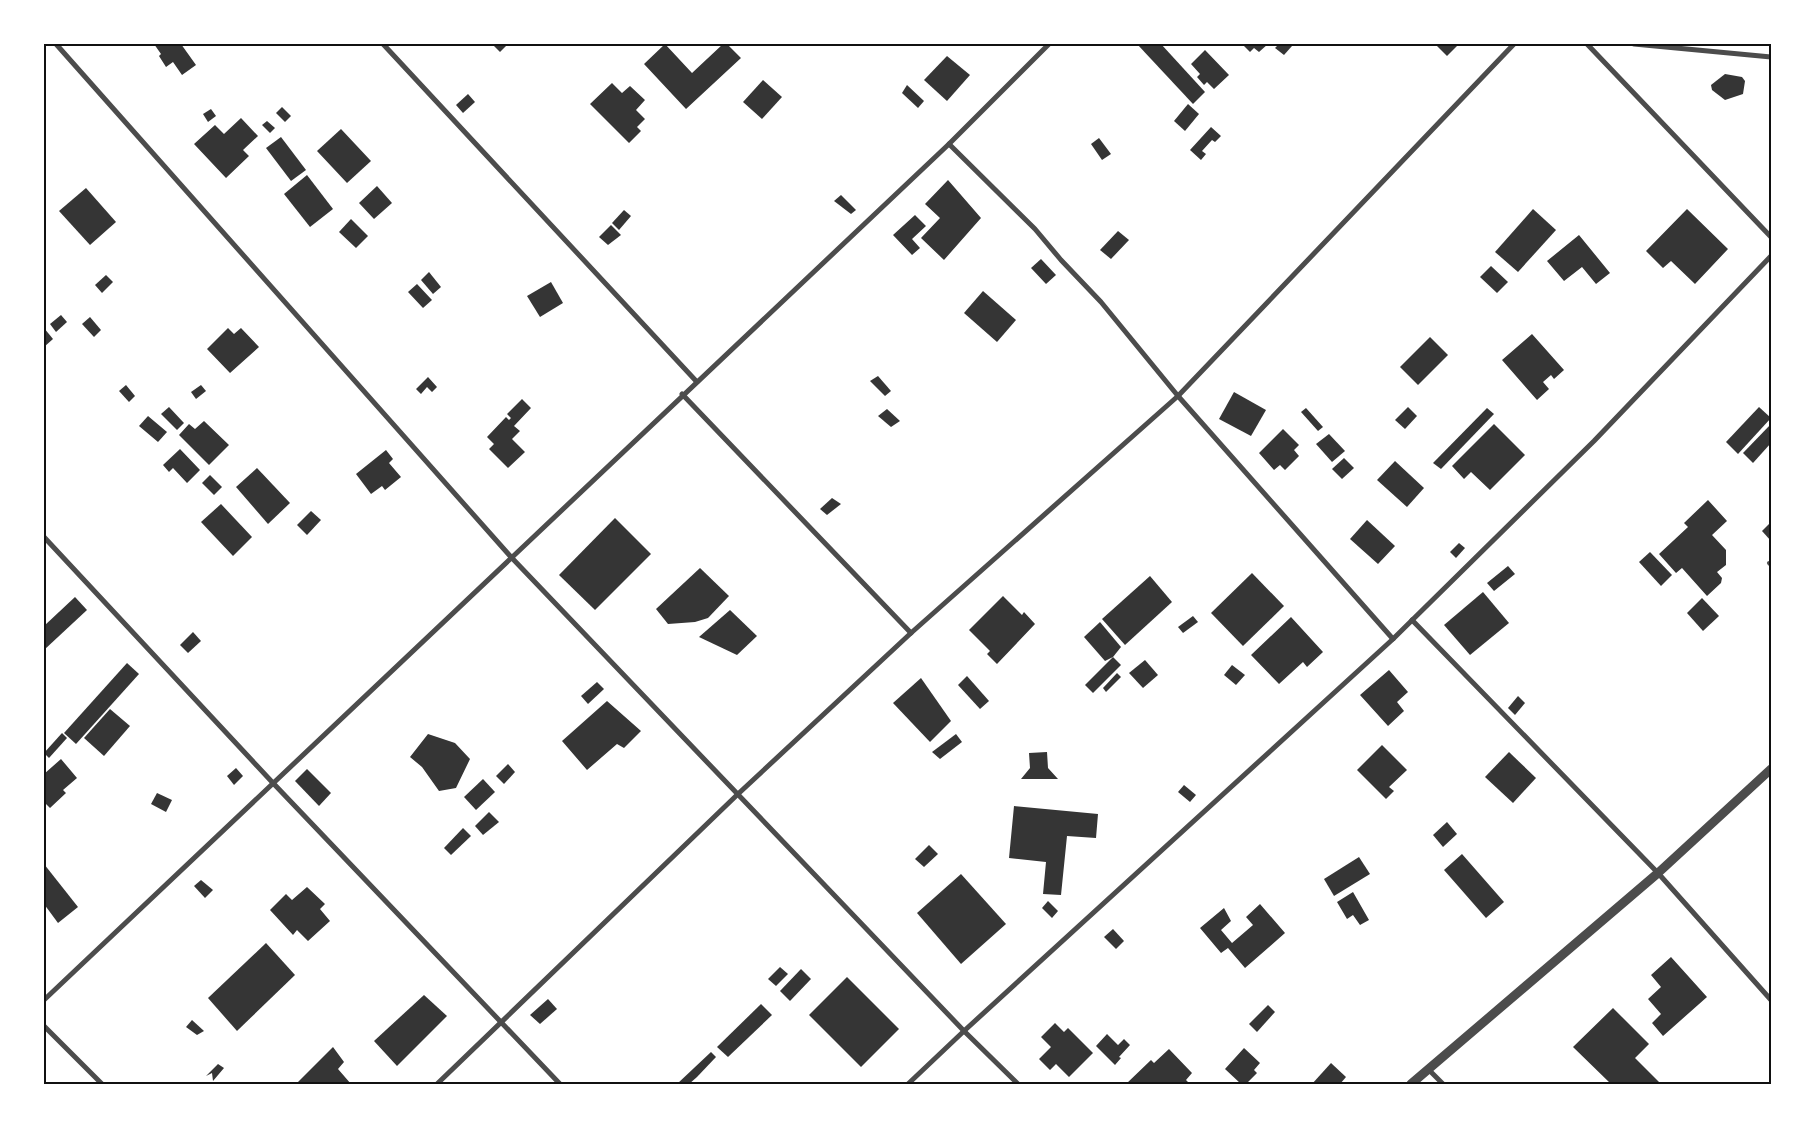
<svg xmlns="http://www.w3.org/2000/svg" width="1815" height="1128" font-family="'Times New Roman',serif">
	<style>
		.building { fill: #353535 }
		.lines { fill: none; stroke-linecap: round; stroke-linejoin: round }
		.service { stroke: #4c4c4c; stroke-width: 4 }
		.minor { stroke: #4c4c4c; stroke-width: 5 }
		.tertiary { stroke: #4c4c4c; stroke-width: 9 }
		.neatline { fill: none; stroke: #111; stroke-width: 2 }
	</style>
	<rect width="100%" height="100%" fill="#fff"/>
	<!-- building -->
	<g class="building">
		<path d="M154,44h27l15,21 -14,10 -9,-13 -7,5 -7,-11 2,-2z"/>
		<path d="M492,44h16l-8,8z"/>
		<path d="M665,44l27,29 31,-29h4l14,14 -55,51 -42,-45z"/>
		<path d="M1137,44h24l44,48 -12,12z"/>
		<path d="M1242,44h26l-9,8 -5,-4 -4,4z"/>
		<path d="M1279,44h11l2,2 -8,9 -9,-7z"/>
		<path d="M1435,44h24l-12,12z"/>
		<path d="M1205,50l24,25 -15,14 -7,-7 -3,3 -7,-8 3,-3 -9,-10z"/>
		<path d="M947,56l23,19 -23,26 -23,-21z"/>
		<path d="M1725,74l17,3 3,4 -2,13 -18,6 -13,-10 -1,-5z"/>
		<path d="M763,80l19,17 -20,22 -19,-17z"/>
		<path d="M612,83l10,10 8,-7 15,14 -9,10 9,9 -8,8 4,4 -12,12 -39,-39z"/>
		<path d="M907,85l17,16 -6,7 -16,-15z"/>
		<path d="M468,94l7,8 -12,11 -7,-8z"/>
		<path d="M1188,104l11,10 -14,17 -11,-10z"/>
		<path d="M282,107l9,9 -6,6 -9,-9z"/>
		<path d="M211,109l5,7 -8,6 -5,-8z"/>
		<path d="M241,118l17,18 -15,14 6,6 -23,22 -32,-34 21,-19 9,9z"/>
		<path d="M267,121l8,7 -5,5 -8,-8z"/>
		<path d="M1211,127l10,9 -6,6 -3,-2 -10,11 4,3 -5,6 -11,-10z"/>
		<path d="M341,129l30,32 -24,22 -30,-32z"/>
		<path d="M281,137l25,33 -15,11 -25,-33z"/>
		<path d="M1099,138l12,16 -9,6 -11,-16z"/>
		<path d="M307,175l26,34 -23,18 -26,-33z"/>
		<path d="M948,180l33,38 -37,42 -23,-22 19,-20 -15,-14z"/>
		<path d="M377,186l15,17 -18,16 -15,-16z"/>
		<path d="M86,188l30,34 -26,23 -31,-34z"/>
		<path d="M841,195l15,15 -5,4 -17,-13z"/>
		<path d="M1533,209l23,21 -38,42 -23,-20z"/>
		<path d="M1687,209l41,40 -33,35 -24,-23 -8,7 -17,-17z"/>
		<path d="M624,210l7,6 -12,14 -7,-7z"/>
		<path d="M915,215l11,11 -14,13 8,9 -8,7 -19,-20z"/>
		<path d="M351,219l17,17 -12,12 -17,-16z"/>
		<path d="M611,225l10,10 -13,10 -9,-8z"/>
		<path d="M1118,231l11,9 -18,19 -11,-9z"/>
		<path d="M1579,235l31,38 -14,11 -14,-17 -18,14 -17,-20z"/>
		<path d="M1041,259l15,16 -10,9 -15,-16z"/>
		<path d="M1491,266l17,16 -11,11 -17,-16z"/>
		<path d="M429,272l12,15 -8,7 -12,-14z"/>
		<path d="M106,275l7,7 -11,11 -7,-8z"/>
		<path d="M551,282l12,21 -23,14 -13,-21z"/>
		<path d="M417,284l15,16 -9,8 -15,-16z"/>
		<path d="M983,291l33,29 -19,22 -33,-29z"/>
		<path d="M61,315l6,7 -11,10 -6,-8z"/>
		<path d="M90,317l11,13 -7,7 -12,-13z"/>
		<path d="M44,328l9,11 -9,8z"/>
		<path d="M228,328l6,6 7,-6 18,19 -29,26 -23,-24z"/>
		<path d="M1532,334l32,36 -10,9 -3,-4 -8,7 6,7 -12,11 -35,-40z"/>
		<path d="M1430,337l18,18 -30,30 -18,-18z"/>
		<path d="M878,376l13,15 -6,5 -15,-15z"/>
		<path d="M428,377l9,10 -5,5 -5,-5 -6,7 -5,-5z"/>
		<path d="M126,385l9,11 -6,6 -10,-11z"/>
		<path d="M201,385l5,6 -10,8 -5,-7z"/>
		<path d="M1234,392l32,18 -15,26 -32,-17z"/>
		<path d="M522,399l9,9 -17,18 6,5 -8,8 13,13 -17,16 -19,-19 5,-5 -7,-7 19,-20 3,3 2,-2 -4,-4z"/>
		<path d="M169,407l15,16 -7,7 -16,-16z"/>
		<path d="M1408,407l9,9 -12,13 -10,-9z"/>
		<path d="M1759,407l12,11 -33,36 -12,-12z"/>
		<path d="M1306,408l17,19 -5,4 -17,-19z"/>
		<path d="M1487,408l7,6 -53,55 -8,-6z"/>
		<path d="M887,409l13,12 -9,6 -13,-11z"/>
		<path d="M148,416l19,16 -9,10 -19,-16z"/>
		<path d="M204,421l25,24 -20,20 -30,-30 10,-11 6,5z"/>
		<path d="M1494,424l31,31 -35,35 -19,-18 -7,7 -12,-13z"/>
		<path d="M1771,424v19l-18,20 -10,-10z"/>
		<path d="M1283,429l16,16 -5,5 5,6 -14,14 -5,-5 -6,5 -15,-17z"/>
		<path d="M1329,434l16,17 -13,11 -16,-18z"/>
		<path d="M180,449l20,21 -13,13 -14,-15 -4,4 -6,-7z"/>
		<path d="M386,450l7,9 -4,4 12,14 -16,13 -3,-4 -11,8 -15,-20z"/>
		<path d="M1344,458l10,10 -12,11 -10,-10z"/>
		<path d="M1395,461l29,27 -17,19 -30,-27z"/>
		<path d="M257,468l33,35 -22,21 -32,-37z"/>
		<path d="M210,475l12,12 -8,8 -12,-12z"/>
		<path d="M832,498l9,6 -14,11 -7,-6z"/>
		<path d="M1708,500l19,21 -15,14 14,15v15l-9,7 5,6 -1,5 -14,13 -25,-28 -6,5 -17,-19 29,-27 -4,-4z"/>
		<path d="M221,504l31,33 -19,19 -32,-34z"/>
		<path d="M311,511l10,9 -14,15 -10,-10z"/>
		<path d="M615,518l36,36 -56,56 -36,-35z"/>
		<path d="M1367,520l28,26 -17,18 -28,-25z"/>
		<path d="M1771,522v19l-9,-10z"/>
		<path d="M1459,543l6,5 -9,10 -6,-6z"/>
		<path d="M1650,552l22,23 -11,11 -22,-24z"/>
		<path d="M1508,566l7,8 -21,17 -7,-8z"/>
		<path d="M700,568l29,28 -21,22 -13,4 -27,2 -12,-15z"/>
		<path d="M1252,573l32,33 -41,40 -32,-33z"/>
		<path d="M1150,576l22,26 -47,43 -23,-26z"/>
		<path d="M1483,592l26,31 -39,32 -26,-30z"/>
		<path d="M1003,596l19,19 2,-3 11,12 -38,40 -10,-10 3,-3 -21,-21z"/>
		<path d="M75,597l12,13 -43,40v-24z"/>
		<path d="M1702,598l17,18 -16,15 -16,-18z"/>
		<path d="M730,610l27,26 -20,19 -38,-18z"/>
		<path d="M1193,616l5,6 -15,11 -5,-6z"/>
		<path d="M1291,617l32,35 -16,15 -4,-5 -24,22 -28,-29z"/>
		<path d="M1100,622l21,25 -8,10 -8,4 -21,-24z"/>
		<path d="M193,632l8,9 -13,12 -8,-8z"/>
		<path d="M1113,657l8,8 -28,28 -8,-8z"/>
		<path d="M1145,660l13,15 -15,13 -14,-15z"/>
		<path d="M127,663l12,11 -63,70 -12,-11z"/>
		<path d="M1232,665l13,10 -9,10 -12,-10z"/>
		<path d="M1389,670l19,22 -11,10 7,9 -16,15 -28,-31z"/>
		<path d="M1117,673l4,4 -15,15 -3,-4z"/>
		<path d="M967,676l22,25 -9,8 -22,-24z"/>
		<path d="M921,678l30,43 -21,21 -37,-39z"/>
		<path d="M597,682l7,7 -16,15 -7,-8z"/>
		<path d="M1518,696l7,7 -10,12 -7,-7z"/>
		<path d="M607,701l34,30 -17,17 -7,-4 -30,26 -25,-29z"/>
		<path d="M110,709l20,17 -26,30 -20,-18z"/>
		<path d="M62,733l5,5 -18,20 -5,-5z"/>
		<path d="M428,734l27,9 15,16 -14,29 -17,3 -17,-24 -12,-10z"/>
		<path d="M956,734l6,8 -22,17 -8,-7z"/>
		<path d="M1382,745l25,25 -18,17 5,4 -8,8 -29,-29z"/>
		<path d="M1047,752l1,16 10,11h-37l9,-11 -1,-15z"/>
		<path d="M1509,752l27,26 -23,25 -28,-26z"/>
		<path d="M61,759l16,19 -14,12 3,3 -16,15 -4,-4 -2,2v-32z"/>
		<path d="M508,764l7,8 -11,12 -8,-8z"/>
		<path d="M236,768l7,8 -9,9 -7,-9z"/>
		<path d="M307,769l24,24 -12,13 -24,-25z"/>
		<path d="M483,779l12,13 -19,18 -12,-13z"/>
		<path d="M1184,785l12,10 -6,7 -12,-10z"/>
		<path d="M157,793l15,7 -6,12 -15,-8z"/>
		<path d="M1014,806l84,8 -2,24 -29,-2 -6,59 -18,-1 3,-32 -37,-4z"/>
		<path d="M489,812l10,10 -16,13 -8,-9z"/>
		<path d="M1447,822l10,12 -14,13 -10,-12z"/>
		<path d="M463,828l8,8 -20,19 -7,-7z"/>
		<path d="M929,845l9,9 -14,13 -9,-8z"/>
		<path d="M1462,854l42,48 -18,16 -42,-48z"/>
		<path d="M1359,857l11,17 -36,22 -10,-17z"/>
		<path d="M44,864l34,43 -20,16 -14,-19z"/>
		<path d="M961,874l45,50 -45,40 -44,-51z"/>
		<path d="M201,880l12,10 -8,8 -11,-12z"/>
		<path d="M307,887l18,17 -5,5 10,12 -22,20 -11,-11 -4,5 -23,-25 16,-16 6,6z"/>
		<path d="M1353,892l16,28 -9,5 -7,-10 -6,4 -10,-17z"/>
		<path d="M1048,901l10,10 -6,7 -10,-10z"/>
		<path d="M1260,904l25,29 -40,35 -17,-20 -7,5 -21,-25 24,-20 7,13 -10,9 11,13 21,-18 -7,-8z"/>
		<path d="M1113,929l11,12 -8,8 -12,-12z"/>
		<path d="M266,943l29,32 -58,56 -29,-33z"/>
		<path d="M1671,957l36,40 -44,39 -11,-13 9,-9 -13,-15 13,-12 -10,-12z"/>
		<path d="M780,967l8,7 -12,12 -8,-7z"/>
		<path d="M801,969l10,10 -21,22 -10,-10z"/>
		<path d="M847,977l52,52 -38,38 -52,-52z"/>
		<path d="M424,995l23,21 -50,50 -23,-25z"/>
		<path d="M548,999l9,10 -17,15 -10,-9z"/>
		<path d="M761,1004l11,11 -44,42 -11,-10z"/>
		<path d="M1268,1005l7,7 -18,20 -8,-8z"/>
		<path d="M1613,1008l36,36 -14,14 26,26h-50l-38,-37z"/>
		<path d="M192,1020l12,11 -7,4 -11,-8z"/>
		<path d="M1055,1023l9,9 4,-4 25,25 -24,24 -13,-13 -6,6 -11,-11 12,-12 -10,-10z"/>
		<path d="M1107,1034l11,11 6,-6 6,6 -11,12 2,1 -6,7 -19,-19z"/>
		<path d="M333,1047l11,15 -6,7 13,15h-50l-3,-2z"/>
		<path d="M1244,1048l16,15 -6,7 3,3 -11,11h-5l-16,-15z"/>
		<path d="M1169,1049l23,24 -6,7 3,3 -2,1h-61l25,-24 3,3z"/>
		<path d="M711,1052l5,5 -19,20 -8,7h-12z"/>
		<path d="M1331,1063l15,14 -6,7h-28z"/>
		<path d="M218,1064l6,4 -11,13 -1,-8 -6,3z"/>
	</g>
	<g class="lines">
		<!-- service -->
		<path class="service" d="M1769,563l2,2"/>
		<!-- minor -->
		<g class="minor">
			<path d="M56,44l455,513 453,474 54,53"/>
			<path d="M383,44l314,338"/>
			<path d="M1587,44l184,193"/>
			<path d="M1634,44l137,13"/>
			<path d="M949,144l86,85 26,31 40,42 77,94 215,243"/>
			<path d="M682,394l229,239"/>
			<path d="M44,537l229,246 287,301"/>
			<path d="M1412,620l246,253 113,127"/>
			<path d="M44,1000l905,-856 100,-100"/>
			<path d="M44,1026l58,58"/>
			<path d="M1428,1069l15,15"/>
			<path d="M437,1084l301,-290 173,-161 267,-237 336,-352"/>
			<path d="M908,1084l56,-53 429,-392 201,-198 177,-185"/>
		</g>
		<!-- tertiary -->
		<path class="tertiary" d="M1411,1084l247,-211 113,-104"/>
	</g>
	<!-- border -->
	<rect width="1815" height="1128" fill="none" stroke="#ffffff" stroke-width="90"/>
	<rect x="45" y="45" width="1725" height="1038" class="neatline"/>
</svg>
